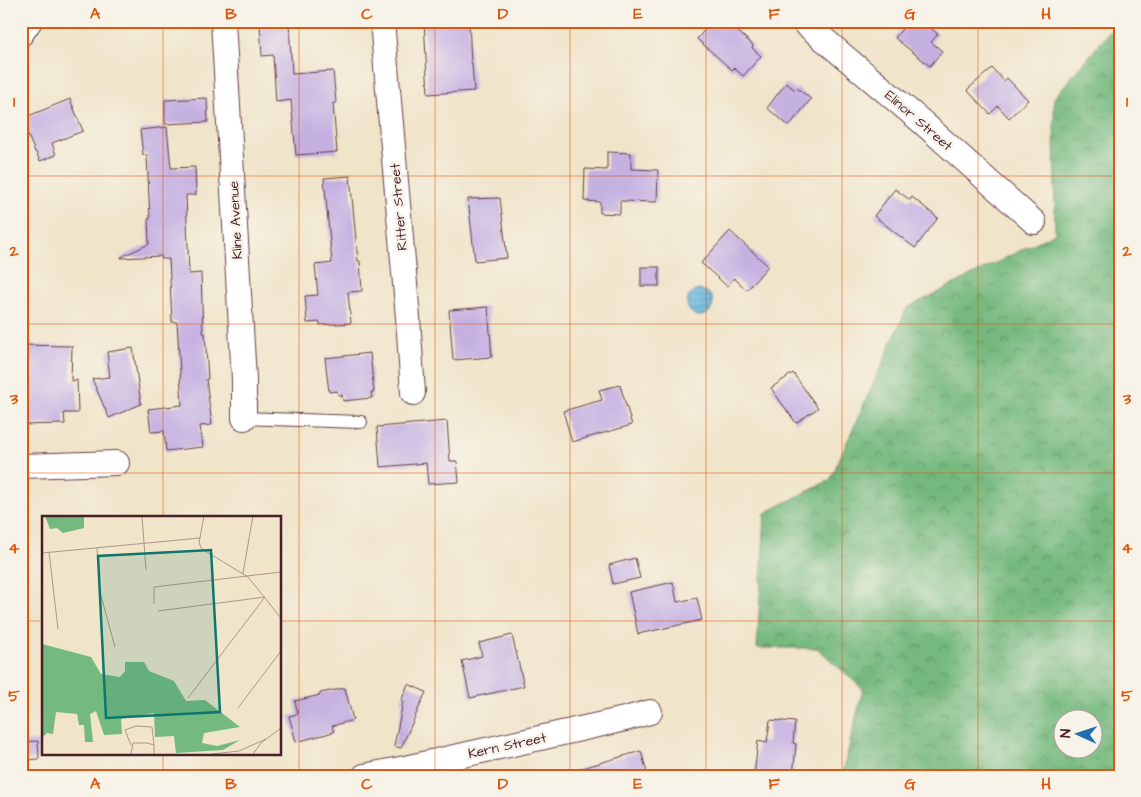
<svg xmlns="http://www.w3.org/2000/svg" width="1141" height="797" font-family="'Architects Daughter',sans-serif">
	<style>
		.forest { fill: url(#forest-crowns); stroke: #5f6c54; fill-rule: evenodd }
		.water { fill: url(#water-rules); stroke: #566c86 }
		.building { fill: #c5b0e2 }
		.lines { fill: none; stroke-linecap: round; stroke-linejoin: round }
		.lane-casing { stroke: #633d43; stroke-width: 14 }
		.street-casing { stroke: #633d43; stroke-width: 26 }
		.lane { stroke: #fff; stroke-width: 12 }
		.street { stroke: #fff; stroke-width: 24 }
		.grid { fill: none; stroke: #e0560e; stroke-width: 1; stroke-opacity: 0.55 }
		.labels { text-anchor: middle; stroke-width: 5; stroke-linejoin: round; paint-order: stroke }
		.street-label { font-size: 14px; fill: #4a1f2b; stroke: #f7f3e8 }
		.inset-road { fill: none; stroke: #ae958a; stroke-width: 1 }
		.view { fill: #0f766e; fill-opacity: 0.15; stroke: #0f766e; stroke-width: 2.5 }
		.inset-edge { fill: none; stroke: #4a1f2b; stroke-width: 2.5 }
		.neatline { fill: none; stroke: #e0560e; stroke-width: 2 }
		.grid-label { font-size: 16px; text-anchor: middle; font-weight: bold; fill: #e0560e }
	</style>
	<defs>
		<pattern id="forest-crowns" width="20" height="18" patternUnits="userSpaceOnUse" patternTransform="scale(1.25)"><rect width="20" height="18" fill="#74b97e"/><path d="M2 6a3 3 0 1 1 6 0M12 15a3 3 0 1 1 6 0" fill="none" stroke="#619667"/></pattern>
		<pattern id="water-rules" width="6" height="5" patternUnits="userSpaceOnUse" patternTransform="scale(1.25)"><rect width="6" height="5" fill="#63b8e0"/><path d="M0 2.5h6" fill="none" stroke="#5495b6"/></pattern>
	</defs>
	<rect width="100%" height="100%" fill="#f7f3e8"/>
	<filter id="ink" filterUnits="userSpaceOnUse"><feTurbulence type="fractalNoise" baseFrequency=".02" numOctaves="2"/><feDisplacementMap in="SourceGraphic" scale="10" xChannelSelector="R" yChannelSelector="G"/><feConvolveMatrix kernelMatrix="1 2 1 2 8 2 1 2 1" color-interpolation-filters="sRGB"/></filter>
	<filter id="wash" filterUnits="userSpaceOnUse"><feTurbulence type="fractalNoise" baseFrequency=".0096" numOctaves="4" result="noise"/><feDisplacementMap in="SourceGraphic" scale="20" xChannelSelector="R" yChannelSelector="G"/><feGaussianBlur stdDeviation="1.12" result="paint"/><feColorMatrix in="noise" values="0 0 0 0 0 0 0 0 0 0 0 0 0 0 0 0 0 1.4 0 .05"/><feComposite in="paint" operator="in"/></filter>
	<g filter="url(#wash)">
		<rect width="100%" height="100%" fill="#f0e4c9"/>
		<!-- forest -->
		<path class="forest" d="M1119,21l1,755h-278l21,-87 -46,-41h-60l8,-135 65,-33 77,-172 148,-75 -1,-135zM1064,720h30v30h-30z"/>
		<!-- water -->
		<circle class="water" cx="700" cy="303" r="13"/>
		<g id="blocks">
			<!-- building -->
			<g class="building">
				<path d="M424,21h45l2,42h1l2,28 -46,3z"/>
				<path d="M712,21h14l27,24 -1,3 9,8 -18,20 -9,-8 -2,2 -35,-31z"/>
				<path d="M908,21h14l16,13 -7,8 11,9 -12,15 -35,-28z"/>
				<path d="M289,23l3,51 41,-3 3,32h-3l4,49 -41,3 -5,-55 -15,2 -3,-47 -11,1 -2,-31z"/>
				<path d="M992,68l12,13 3,-3 21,22 -19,18 -11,-12 -8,8 -23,-24z"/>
				<path d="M786,83l9,7 2,-2 14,11 -22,27 -22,-18z"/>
				<path d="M207,98l1,24 -43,2v-24z"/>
				<path d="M70,99l13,32 -31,12 4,12 -16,6 -4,-9h-1l-14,-33z"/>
				<path d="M167,127l4,41 24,-1 1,28h-10l3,79 12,-1 2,60h2l3,46h-2l6,46 -12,1 3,21 -37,4 -2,-20 -13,1 -3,-23 34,-4 -5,-83h-5l-3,-63h-7l-1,-3 -40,2v-1l28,-13 -1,-25h2l-3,-64h-4l-3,-25z"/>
				<path d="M607,152l24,1v16l27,1 -1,32 -37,-1v13l-20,-1v-11l-16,-1 1,-32 22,1z"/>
				<path d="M350,176l8,85h2l2,30 -14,1 3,31 -31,2v-3l-13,1 -2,-27 13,-1 -3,-30 17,-2 -8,-85z"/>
				<path d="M895,189l15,11 2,-3 26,21 -23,30 -41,-32z"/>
				<path d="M500,198l7,60 -32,3 -7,-62z"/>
				<path d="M730,231l38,35 -21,24 -13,-12 -7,8 -26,-23z"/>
				<rect x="641" y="267" width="18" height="19"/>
				<path d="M488,307l4,50 -39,3 -4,-50z"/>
				<path d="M21,345l51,1 -1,35 6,-1 1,33h-14l1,11 -44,1z"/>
				<path d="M133,348l8,56 -32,14 -17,-39 18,-2 -3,-25z"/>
				<path d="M370,353l4,39h-3l1,6 -29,3 -1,-6h-4l-1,-4 -8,1 -4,-34z"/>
				<path d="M793,373l25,35 -22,15 -25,-35z"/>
				<path d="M620,385l12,40 -60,17 -9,-31 39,-11 -3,-10z"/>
				<path d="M447,421l3,40h7l2,21 -31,2 -2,-21 -46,4 -3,-40z"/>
				<path d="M635,558l5,20 -27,6 -4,-19z"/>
				<path d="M673,582l4,20 20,-4 5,22 -64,14 -9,-42z"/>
				<path d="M512,635l12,51 -54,12 -8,-37 20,-5 -3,-13z"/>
				<path d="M408,684l18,8 -25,56 -7,-2 9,-44 -2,-1z"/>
				<path d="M345,688l8,32 -21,6 2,6 -38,10 -7,-26 9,-2 -3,-13 25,-6v-2z"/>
				<path d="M770,720l25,2 -2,21 3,1 -3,32h-39l4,-35 9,2z"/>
				<path d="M38,741l1,18 -18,1v-18z"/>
				<path d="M641,751l7,25h-76v-5z"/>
			</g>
		</g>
	</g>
	<g filter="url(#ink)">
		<use href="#blocks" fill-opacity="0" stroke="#633d43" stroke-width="1"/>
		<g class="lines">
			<!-- lane casing -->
			<g class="lane-casing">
				<path id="lane" d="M244,418l117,4"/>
			</g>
			<!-- street casing -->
			<g class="street-casing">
				<g id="street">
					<path d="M223,21l21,358v39"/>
					<path d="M382,21l26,297 5,75"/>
					<path d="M802,21l120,101 112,100"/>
					<path d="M21,34l9,-13"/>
					<path d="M21,466l96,-3"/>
					<path d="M364,776l41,-8 220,-49 25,-7"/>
				</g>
			</g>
			<!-- lane -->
			<use href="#lane" class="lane"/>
			<!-- street -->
			<use href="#street" class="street"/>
		</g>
	</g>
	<!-- grid -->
	<path class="grid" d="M163,21v496M299,21v755M435,21v755M570,21v755M706,21v755M842,21v755M978,21v755M21,176h1099M21,324h1099M21,473h1099M21,621h23M280,621h840M163,753v23"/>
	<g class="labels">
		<!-- street labels -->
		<g class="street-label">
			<text transform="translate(919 120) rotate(41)" y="5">Elinor Street</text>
			<text transform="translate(398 207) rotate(-95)" y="5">Ritter Street</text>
			<text transform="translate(235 220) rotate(-93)" y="5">Kline Avenue</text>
			<text transform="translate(507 745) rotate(-12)" y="5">Kern Street</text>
		</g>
	</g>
	<!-- overview -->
	<g transform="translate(42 516)">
		<rect width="239" height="239" fill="#f0e4c9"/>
		<path d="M3,0h39v12l-21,5 -6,-5 -7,1zM0,128l49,13 10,17 19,3 5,-6v-9h19l5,9 25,10 12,20 19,-1 35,27 -36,6 -2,10 15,3 23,-6 -17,10 -47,3 -2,-17 -19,1 -1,-24 -33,6 1,15 -18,1 -8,-24 -6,3 3,28h-8l-1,-17h-5l-2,-11 -21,-2 -3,22 -6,-1 -5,5z" fill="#74b97e"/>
		<path class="inset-road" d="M100,0l4,54M162,0l-5,27 3,6 46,28 33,41M55,32l3,44 15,55M7,36l9,77M0,37l158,-15M201,57l10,-57M112,88v-17l127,-15M116,95l107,-14M146,182l77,-101M196,192l43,-57M89,229l-6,-15 11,-4 16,1 2,18M89,238l2,-11h14l7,2v9M170,238l27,-3 27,-12M211,238l8,-11 20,-15"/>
		<path class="view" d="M169,34l9,162 -114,6 -8,-162z"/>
		<rect width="239" height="239" class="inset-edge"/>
	</g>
	<!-- margin -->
	<rect width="1141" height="797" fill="none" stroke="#f7f3e8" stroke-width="55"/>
	<!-- north arrow -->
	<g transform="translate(1078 734) rotate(273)"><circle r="24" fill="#f7f3e8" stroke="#b29e9c"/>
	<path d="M0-4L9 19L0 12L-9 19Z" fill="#1f6fb2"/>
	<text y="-8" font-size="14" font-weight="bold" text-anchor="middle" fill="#4a1f2b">N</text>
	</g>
	<rect x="28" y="28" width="1086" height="742" class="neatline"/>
	<g class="grid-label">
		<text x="95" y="19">A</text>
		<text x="231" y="19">B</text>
		<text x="367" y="19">C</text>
		<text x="503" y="19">D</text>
		<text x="638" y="19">E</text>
		<text x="774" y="19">F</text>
		<text x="910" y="19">G</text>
		<text x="1046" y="19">H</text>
		<text x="14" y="107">1</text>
		<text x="1127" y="107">1</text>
		<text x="14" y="256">2</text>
		<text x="1127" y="256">2</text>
		<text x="14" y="404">3</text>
		<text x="1127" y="404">3</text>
		<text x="14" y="553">4</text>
		<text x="1127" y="553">4</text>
		<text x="14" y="701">5</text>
		<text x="1127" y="701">5</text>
		<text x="95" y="789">A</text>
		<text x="231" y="789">B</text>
		<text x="367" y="789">C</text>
		<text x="503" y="789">D</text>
		<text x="638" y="789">E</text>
		<text x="774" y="789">F</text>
		<text x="910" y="789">G</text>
		<text x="1046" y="789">H</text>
	</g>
</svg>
